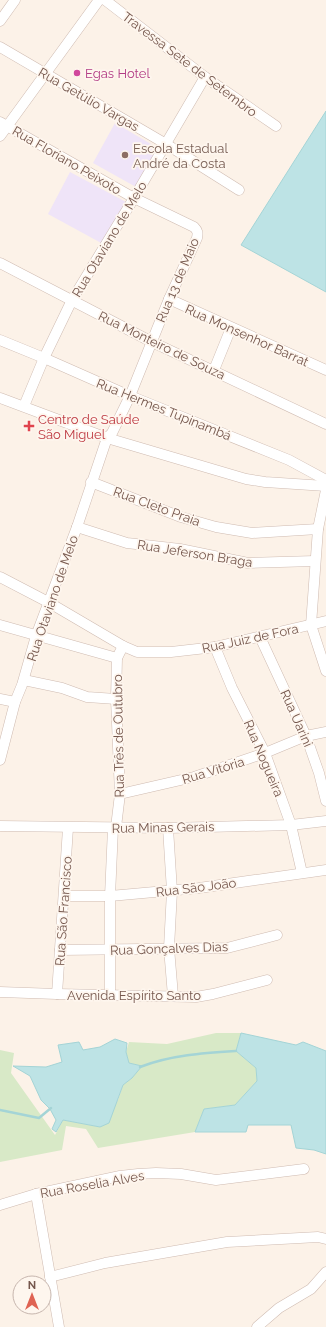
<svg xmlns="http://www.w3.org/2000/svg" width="326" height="1327" font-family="Raleway,sans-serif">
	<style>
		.education { fill: #efe4f8 }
		.green { fill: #d8e9c7 }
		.water { fill: #bde3e5; stroke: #a4d4d6 }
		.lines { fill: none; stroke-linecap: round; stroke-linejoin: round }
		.stream { stroke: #a4d4d6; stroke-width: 2.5 }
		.minor-casing { stroke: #cfbbb1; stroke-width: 11 }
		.minor { stroke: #fff; stroke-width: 10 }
		.hotel-dot { fill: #d1479c; stroke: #fef6ee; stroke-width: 1.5 }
		.education-dot { fill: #8d6e63; stroke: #fef6ee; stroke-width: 1.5 }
		.health-dot { fill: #e0444e; stroke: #fef6ee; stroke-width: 1.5 }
		.labels { text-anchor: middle; stroke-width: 3.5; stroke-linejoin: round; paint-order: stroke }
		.street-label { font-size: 13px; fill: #75574d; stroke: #fef6ee }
		.hotel-label { font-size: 13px; fill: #b23c85; stroke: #fef6ee; text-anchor: start }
		.education-label { font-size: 13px; fill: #785e54; stroke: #fef6ee; text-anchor: start }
		.health-label { font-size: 13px; fill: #be3a42; stroke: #fef6ee; text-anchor: start }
	</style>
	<rect width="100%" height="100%" fill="#fcf2e8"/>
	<!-- education -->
	<g class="education">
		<path d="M115,123l43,25 -22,39 -43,-24z"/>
		<path d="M70,172l56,30 -23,42 -55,-30z"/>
	</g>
	<!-- green -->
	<path class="green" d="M216,1033h25l-5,18 20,17 1,13 -22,24 -31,4 -9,23 -97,16 -12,-19 -20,-3 -4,24 -62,12v-112l14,3 -3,20 44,62 8,-15 37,7 18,-27 5,-15 9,-7 10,-12 -13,-3 -3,-11 3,-10 38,2z"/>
	<!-- water -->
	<g class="water">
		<path d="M326,111v181l-85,-47z"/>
		<path d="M241,1033l55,12 7,-3 23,9v103l-12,-4 -18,-2 -5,-23h-43l-2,7h-51l9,-23 31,-4 22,-24 -1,-13 -20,-17z"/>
		<path d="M115,1039l12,4 -1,9 3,11 13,3 -10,12 -9,7 -14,38 -9,4 -37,-7 -7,12 -4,-3 4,-9 -6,-11 -9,-9 -11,-24 -17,-10 33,1 16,-5 -4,-17 21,-3 4,8 17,-3z"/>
	</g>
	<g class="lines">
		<!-- stream -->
		<g class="stream">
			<path d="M140,1067c31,-12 64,-14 96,-16"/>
			<path d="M0,1110l39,8 12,-10"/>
		</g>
		<!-- minor casing -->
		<g class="minor-casing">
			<g id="minor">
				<path d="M105,0l100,77 71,49"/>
				<path d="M0,21l15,-21"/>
				<path d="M0,47l166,97 73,46"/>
				<path d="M0,122l134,76 60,29c4,4 4,6 3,11l-28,61 -39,97 -18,37 -5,5 -30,89 -41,109 -14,49 -7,17 -15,58"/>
				<path d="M0,136l99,-136"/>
				<path d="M0,263l152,79 174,82"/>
				<path d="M169,299l157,71"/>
				<path d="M0,340l44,18 86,38 159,64 37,20"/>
				<path d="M214,370l17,-42"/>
				<path d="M0,398l107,40 139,41 19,3 61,4"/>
				<path d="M24,406l20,-48 28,-58 62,-102 71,-121"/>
				<path d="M91,482l90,35 35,10 36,6 66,-4"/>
				<path d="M326,490l-8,39 -7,96 15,46"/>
				<path d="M77,527l50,16 53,6 68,14 67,-2"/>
				<path d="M0,577l48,25 75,44 14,6h34l44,-5 111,-26"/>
				<path d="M0,625l117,33"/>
				<path d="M260,637l46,99 13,37 7,28"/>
				<path d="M215,647l17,41 33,65 26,72 11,48"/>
				<path d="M24,680l38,8 25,9 29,2"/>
				<path d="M0,699l15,3"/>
				<path d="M120,794l74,-17 71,-24 41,-17 20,-4"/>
				<path d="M0,826l168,2 123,-3 35,-4"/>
				<path d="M116,827l4,-33 -4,-95 1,-41 6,-12"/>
				<path d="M168,828l4,63 -3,57 4,48"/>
				<path d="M64,896h46l89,-8 127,-18"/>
				<path d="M60,950l167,-2 50,-13"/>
				<path d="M0,992l57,2 139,3 17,-3 54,-14"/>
				<path d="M57,994l11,-166"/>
				<path d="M110,995v-99l3,-68"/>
				<path d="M36,1194l23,133"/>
				<path d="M0,1205l36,-11 84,-18 18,-2 18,-1 25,1 35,6 88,-11"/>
				<path d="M50,1277l55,-14 122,-21 91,-5 8,2"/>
				<path d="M257,1327l22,-19 32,-19 15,-17"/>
			</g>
		</g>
		<!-- minor -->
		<use href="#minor" class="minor"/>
	</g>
	<!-- markers -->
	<circle class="hotel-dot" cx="77" cy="73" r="4"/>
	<circle class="education-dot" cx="125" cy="155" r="4"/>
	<path class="health-dot" d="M27 420h4v4h4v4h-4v4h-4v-4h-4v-4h4z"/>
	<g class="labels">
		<!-- street labels -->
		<g class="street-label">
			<text transform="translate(190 64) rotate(37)" y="5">Travessa Sete de Setembro</text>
			<text transform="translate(89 99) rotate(30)" y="5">Rua Getúlio Vargas</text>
			<text transform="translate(67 160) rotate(30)" y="5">Rua Floriano Peixoto</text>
			<text transform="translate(109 239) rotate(-59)" y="5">Rua Otaviano de Melo</text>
			<text transform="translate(177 280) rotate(-67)" y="5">Rua 13 de Maio</text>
			<text transform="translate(247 335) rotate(24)" y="5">Rua Monsenhor Barrat</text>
			<text transform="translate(162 345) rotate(26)" y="5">Rua Monteiro de Souza</text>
			<text transform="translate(164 409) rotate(22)" y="5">Rua Hermes Tupinambá</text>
			<text transform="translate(157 506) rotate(20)" y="5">Rua Cleto Praia</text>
			<text transform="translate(195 553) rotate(9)" y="5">Rua Jeferson Braga</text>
			<text transform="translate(52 598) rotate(-71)" y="5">Rua Otaviano de Melo</text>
			<text transform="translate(250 638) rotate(-12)" y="5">Rua Juiz de Fora</text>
			<text transform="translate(297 718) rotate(66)" y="5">Rua Uarini</text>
			<text transform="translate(118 736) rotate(-91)" y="5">Rua Três de Outubro</text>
			<text transform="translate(264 758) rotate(67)" y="5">Rua Nogueira</text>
			<text transform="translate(213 770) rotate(-17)" y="5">Rua Vitória</text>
			<text transform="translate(163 827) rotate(-1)" y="5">Rua Minas Gerais</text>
			<text transform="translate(196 887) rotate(-7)" y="5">Rua São João</text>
			<text transform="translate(63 911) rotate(-86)" y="5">Rua São Francisco</text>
			<text transform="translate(169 948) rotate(-2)" y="5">Rua Gonçalves Dias</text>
			<text x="134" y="1000">Avenida Espírito Santo</text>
			<text transform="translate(92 1184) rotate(-10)" y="5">Rua Roselia Alves</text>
		</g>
		<!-- hotel labels -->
		<g class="hotel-label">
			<text x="85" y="78">Egas Hotel</text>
		</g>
		<!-- education labels -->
		<g class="education-label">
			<text x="133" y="153">Escola Estadual<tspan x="133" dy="15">André da Costa</tspan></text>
		</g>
		<!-- health labels -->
		<g class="health-label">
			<text x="38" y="424">Centro de Saúde<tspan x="38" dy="15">São Miguel</tspan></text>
		</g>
	</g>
	<!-- north arrow -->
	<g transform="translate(32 1295)"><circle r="19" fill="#fef6ee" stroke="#c7b6ae"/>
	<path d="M0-3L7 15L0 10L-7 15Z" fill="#df6353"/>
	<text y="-6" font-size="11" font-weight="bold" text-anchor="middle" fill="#75574d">N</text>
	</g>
</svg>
